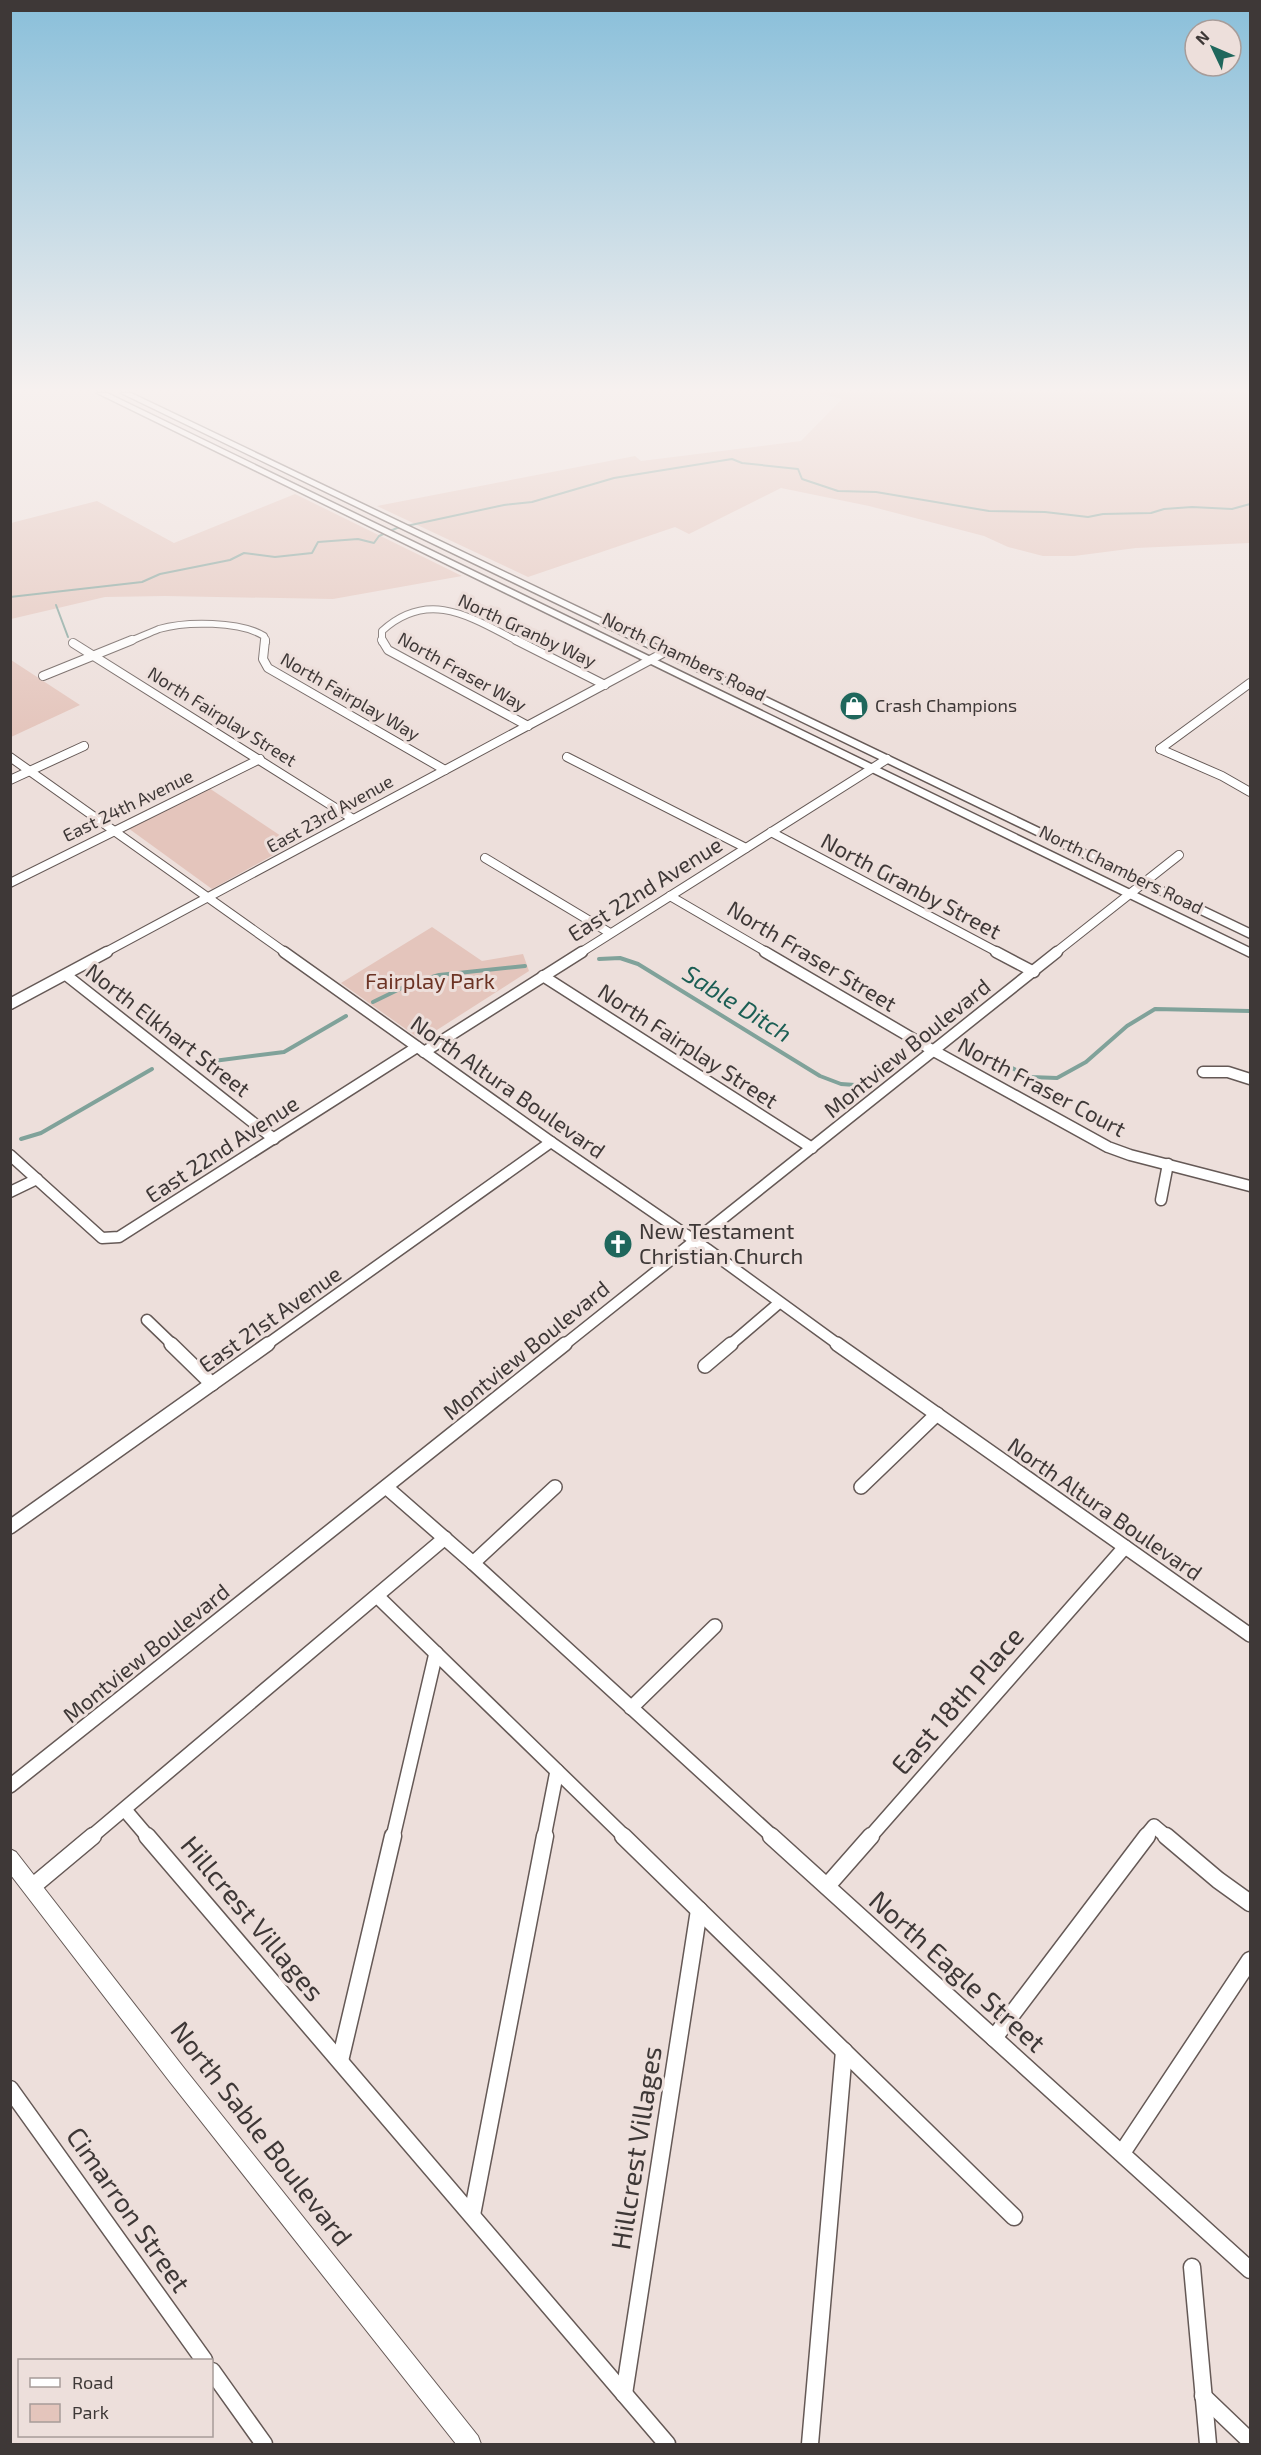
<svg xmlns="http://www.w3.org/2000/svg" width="1261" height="2455" font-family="'Exo 2',sans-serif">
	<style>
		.green { fill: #e4c5bc }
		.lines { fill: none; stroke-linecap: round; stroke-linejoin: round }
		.stream-far1 { stroke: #80a29a; stroke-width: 2 }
		.stream { stroke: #80a29a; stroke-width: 4 }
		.minor-far4-casing { stroke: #655956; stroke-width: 8 }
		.minor-far3-casing { stroke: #655956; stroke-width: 10 }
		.minor-far2-casing { stroke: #655956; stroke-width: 13 }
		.minor-far1-casing { stroke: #655956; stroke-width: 16 }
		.minor-casing { stroke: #655956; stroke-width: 19 }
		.tertiary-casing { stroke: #655956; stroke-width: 2 }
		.secondary-casing { stroke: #655956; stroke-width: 3 }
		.minor-far4 { stroke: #fff; stroke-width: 6 }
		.minor-far3 { stroke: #fff; stroke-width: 8 }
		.minor-far2 { stroke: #fff; stroke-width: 10 }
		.minor-far1 { stroke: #fff; stroke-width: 13 }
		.minor { stroke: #fff; stroke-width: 16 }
		.tertiary { fill: #fff; fill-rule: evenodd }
		.secondary { fill: #fff; fill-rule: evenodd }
		.labels { text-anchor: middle; stroke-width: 6; stroke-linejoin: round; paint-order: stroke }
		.far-street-label { font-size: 18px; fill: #3e3837; stroke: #eddfdb }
		.far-poi-label { font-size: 18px; fill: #3e3837; stroke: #eddfdb; text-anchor: start }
		.street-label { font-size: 22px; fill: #3e3837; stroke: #eddfdb }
		.park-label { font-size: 22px; fill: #6c3324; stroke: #eddfdb }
		.poi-label { font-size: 22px; fill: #3e3837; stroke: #eddfdb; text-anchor: start }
		.water-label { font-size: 24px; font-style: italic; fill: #1b5e54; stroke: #eddfdb }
		.near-street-label { font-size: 27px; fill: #3e3837; stroke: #eddfdb }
	</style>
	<rect width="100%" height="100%" fill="#eddfdb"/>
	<!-- green -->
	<g class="green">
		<path d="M818,393h432v150l-114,5 -62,8h-31l-35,-9 -24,-11 -115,-30 -88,-18 -92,46 -14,-7 -147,50 -151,-71 258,-50 6,5 160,-20 41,-42z"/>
		<path d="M295,494l167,82 -129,23 -168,-3 -60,1 -94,22v-96l86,-22 77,42z"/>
		<path d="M10,660h1l69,45 -69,32z"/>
		<path d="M209,788l84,56 -81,45 -84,-61z"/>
		<path d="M432,927l50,34 41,-7 6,17 -103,66h-9l-76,-54z"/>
	</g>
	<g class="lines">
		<!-- stream-far1 -->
		<g class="stream-far1">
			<path d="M10,597l132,-15 18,-8 70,-14 14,-7 31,4 37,-4 6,-11 40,-3 16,4 5,-7 18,-8 107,-23 28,-3 82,-24 118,-19 10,4 56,6 4,10 36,12 38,1 113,19 56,1 43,5 15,-3 48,-1 13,-4 28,-2 40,2 18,-5"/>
			<path d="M56,605l12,32"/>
		</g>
		<!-- stream -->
		<g class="stream">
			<path d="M599,959l21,-1 18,6 182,112 21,8 14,1"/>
			<path d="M373,1002l39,-19 27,-8 86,-9"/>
			<path d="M967,1050l19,5 44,22 27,1 29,-16 41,-36 28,-17 95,2"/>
			<path d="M206,1062l78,-10 62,-36"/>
			<path d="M21,1139l20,-6 111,-64"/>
		</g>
		<!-- minor-far4 casing -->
		<g class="minor-far4-casing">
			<g id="minor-far4">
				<path d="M128,642c10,-4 21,-9 31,-13 27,-8 81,-8 105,7l2,6"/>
				<path d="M382,642v-11c47,-43 90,-13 137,11"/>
			</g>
		</g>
		<!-- minor-far3 casing -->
		<g class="minor-far3-casing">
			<g id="minor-far3">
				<path d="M265,640l-2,19 5,9 177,102"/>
				<path d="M382,640l6,10 140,76"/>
				<path d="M516,640l89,45"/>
				<path d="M73,643l280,176"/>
				<path d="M43,676l89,-36"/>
				<path d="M1160,749l90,-66"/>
				<path d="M1160,749l62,27 28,16"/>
				<path d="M10,757l276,196"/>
				<path d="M567,757l179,91"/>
				<path d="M10,780l74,-34"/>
				<path d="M771,832l228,121"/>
				<path d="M485,858l125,75"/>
				<path d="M10,883l250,-124"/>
				<path d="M670,896l98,57"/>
				<path d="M104,953l561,-301"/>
				<path d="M580,953l307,-194"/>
				<path d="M1055,953l124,-98"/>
			</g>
		</g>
		<!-- minor-far2 casing -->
		<g class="minor-far2-casing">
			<g id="minor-far2">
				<path d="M284,952l267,190 156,107 132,96"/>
				<path d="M765,952l169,99 174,96 22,8 120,31"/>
				<path d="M996,952l38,20"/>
				<path d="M66,975l208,164"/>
				<path d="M543,976l269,172"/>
				<path d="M10,1004l97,-52"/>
				<path d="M424,1052l158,-100"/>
				<path d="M1203,1072h25l22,7"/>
				<path d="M10,1155l92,83 17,-1 298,-190"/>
				<path d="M10,1192l27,-13"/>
				<path d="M1161,1200l7,-36"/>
				<path d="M147,1320l26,25"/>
				<path d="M266,1345l285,-203"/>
				<path d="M564,1345l493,-393"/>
				<path d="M730,1345l49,-42"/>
			</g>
		</g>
		<!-- minor-far1 casing -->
		<g class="minor-far1-casing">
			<g id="minor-far1">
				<path d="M171,1344l41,40"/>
				<path d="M837,1344l413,291"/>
				<path d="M705,1366l26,-22"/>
				<path d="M386,1487l87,76 300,274"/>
				<path d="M861,1487l76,-73"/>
				<path d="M10,1527l258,-183"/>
				<path d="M473,1563l82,-76"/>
				<path d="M377,1596l248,241"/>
				<path d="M631,1708l84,-82"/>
				<path d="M10,1786l555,-442"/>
				<path d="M125,1810l23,27"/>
				<path d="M91,1837l354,-299"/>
				<path d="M393,1837l43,-184"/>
				<path d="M544,1837l13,-66"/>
				<path d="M870,1837l255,-290"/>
				<path d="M1145,1837l9,-11 13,11"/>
			</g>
		</g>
		<!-- minor casing -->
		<g class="minor-casing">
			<g id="minor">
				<path d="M147,1836l520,608"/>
				<path d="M623,1836l391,381"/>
				<path d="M771,1836l479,434"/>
				<path d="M1166,1836l52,44 32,23"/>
				<path d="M827,1886l44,-50"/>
				<path d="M32,1887l61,-51"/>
				<path d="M994,2038l153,-202"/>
				<path d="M340,2061l53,-225"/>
				<path d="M10,2089l194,271"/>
				<path d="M1122,2153l128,-193"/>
				<path d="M472,2215l73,-379"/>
				<path d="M1192,2267l16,177"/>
				<path d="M212,2371l52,73"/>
				<path d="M624,2394l75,-484"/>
				<path d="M1203,2396l47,45"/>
				<path d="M810,2444l34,-393"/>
			</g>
		</g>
		<!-- tertiary casing -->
		<g class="tertiary-casing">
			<path id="tertiary" d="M10,1849l6,3 168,216 294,368 3,8h-25l-286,-362 -160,-208z"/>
		</g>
		<!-- secondary casing -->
		<g class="secondary-casing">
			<g id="secondary">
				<path d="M97,393h10l1143,555v9z"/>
				<path d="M121,393h10l1119,536v9z"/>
			</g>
		</g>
		<!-- minor-far4 -->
		<use href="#minor-far4" class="minor-far4"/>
		<!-- minor-far3 -->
		<use href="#minor-far3" class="minor-far3"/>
		<!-- minor-far2 -->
		<use href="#minor-far2" class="minor-far2"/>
		<!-- minor-far1 -->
		<use href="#minor-far1" class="minor-far1"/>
		<!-- minor -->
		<use href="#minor" class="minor"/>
		<!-- tertiary -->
		<use href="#tertiary" class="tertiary"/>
		<!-- secondary -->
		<use href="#secondary" class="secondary"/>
	</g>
	<!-- sky -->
	<linearGradient id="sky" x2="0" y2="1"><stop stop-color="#89bfda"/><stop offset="0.53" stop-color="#f7f1ef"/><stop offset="1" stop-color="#f7f1ef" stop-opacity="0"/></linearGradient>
	<rect width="1261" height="736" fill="url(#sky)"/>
	<!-- icons -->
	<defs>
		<g id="shop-disc" transform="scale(1.5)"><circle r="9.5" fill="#1f675c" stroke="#eddfdb"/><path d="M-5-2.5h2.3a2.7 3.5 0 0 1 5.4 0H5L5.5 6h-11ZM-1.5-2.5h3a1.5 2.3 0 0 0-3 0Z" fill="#fff"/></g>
		<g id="church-disc" transform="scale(1.5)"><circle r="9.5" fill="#1f675c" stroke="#eddfdb"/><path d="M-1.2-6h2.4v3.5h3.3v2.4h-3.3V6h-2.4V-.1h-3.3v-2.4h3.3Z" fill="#fff"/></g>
	</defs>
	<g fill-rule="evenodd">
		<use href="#shop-disc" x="854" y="706"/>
		<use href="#church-disc" x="618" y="1244"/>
	</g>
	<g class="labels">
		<!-- far-street labels -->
		<g class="far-street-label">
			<text transform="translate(527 631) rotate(25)" y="6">North Granby Way</text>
			<text transform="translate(684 657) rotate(26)" y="6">North Chambers Road</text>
			<text transform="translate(462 672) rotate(29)" y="6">North Fraser Way</text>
			<text transform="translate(350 697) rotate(30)" y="6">North Fairplay Way</text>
			<text transform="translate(222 717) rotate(32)" y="6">North Fairplay Street</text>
			<text transform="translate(128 806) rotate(-26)" y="6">East 24th Avenue</text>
			<text transform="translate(330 814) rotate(-29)" y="6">East 23rd Avenue</text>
			<text transform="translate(1121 870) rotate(26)" y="6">North Chambers Road</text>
		</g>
		<!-- far-poi labels -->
		<g class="far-poi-label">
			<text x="875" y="712">Crash Champions</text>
		</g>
		<!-- street labels -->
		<g class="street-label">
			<text transform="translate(911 886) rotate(28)" y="8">North Granby Street</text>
			<text transform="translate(645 889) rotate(-32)" y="8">East 22nd Avenue</text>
			<text transform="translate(812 956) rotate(31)" y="8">North Fraser Street</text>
			<text transform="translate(168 1030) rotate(38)" y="8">North Elkhart Street</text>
			<text transform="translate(688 1046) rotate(33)" y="8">North Fairplay Street</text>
			<text transform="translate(907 1048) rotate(-39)" y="8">Montview Boulevard</text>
			<text transform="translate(508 1087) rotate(35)" y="8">North Altura Boulevard</text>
			<text transform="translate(1042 1087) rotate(28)" y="8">North Fraser Court</text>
			<text transform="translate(222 1149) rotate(-33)" y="8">East 22nd Avenue</text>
			<text transform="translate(270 1319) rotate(-35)" y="8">East 21st Avenue</text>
			<text transform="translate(526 1350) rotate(-39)" y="8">Montview Boulevard</text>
			<text transform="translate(1105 1509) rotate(35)" y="8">North Altura Boulevard</text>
			<text transform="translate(146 1653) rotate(-39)" y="8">Montview Boulevard</text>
		</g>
		<!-- park labels -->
		<g class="park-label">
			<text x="430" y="989">Fairplay Park</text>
		</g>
		<!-- poi labels -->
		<g class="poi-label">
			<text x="639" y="1239">New Testament<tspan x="639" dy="25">Christian Church</tspan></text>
		</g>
		<!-- water labels -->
		<g class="water-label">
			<text transform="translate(737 1004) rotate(32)" y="8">Sable Ditch</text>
		</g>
		<!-- near-street labels -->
		<g class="near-street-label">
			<text transform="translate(958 1701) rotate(-49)" y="9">East 18th Place</text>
			<text transform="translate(252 1919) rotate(50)" y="9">Hillcrest Villages</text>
			<text transform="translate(957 1972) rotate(42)" y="9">North Eagle Street</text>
			<text transform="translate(261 2134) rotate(52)" y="9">North Sable Boulevard</text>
			<text transform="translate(637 2148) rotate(-81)" y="9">Hillcrest Villages</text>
			<text transform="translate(128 2210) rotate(55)" y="9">Cimarron Street</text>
		</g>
	</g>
	<!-- border -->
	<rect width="1261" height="2455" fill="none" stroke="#3e3837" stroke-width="24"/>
	<!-- legend -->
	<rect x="18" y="2359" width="195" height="78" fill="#eddfdb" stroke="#a79c99" stroke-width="1.5"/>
	<rect x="30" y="2378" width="30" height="9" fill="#ffffff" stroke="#a79c99" stroke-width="1.5"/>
	<text x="72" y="2389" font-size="18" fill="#3e3837">Road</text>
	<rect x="30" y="2404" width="30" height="18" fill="#e4c5bc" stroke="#a79c99" stroke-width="1.5"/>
	<text x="72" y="2419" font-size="18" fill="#3e3837">Park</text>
	<!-- north arrow -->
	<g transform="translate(1213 48) rotate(314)"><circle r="28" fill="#eddfdb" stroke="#a79c99" stroke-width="1.5"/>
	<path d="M0-4.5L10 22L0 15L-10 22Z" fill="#1f675c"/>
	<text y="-9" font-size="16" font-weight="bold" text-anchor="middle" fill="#3e3837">N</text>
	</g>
</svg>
